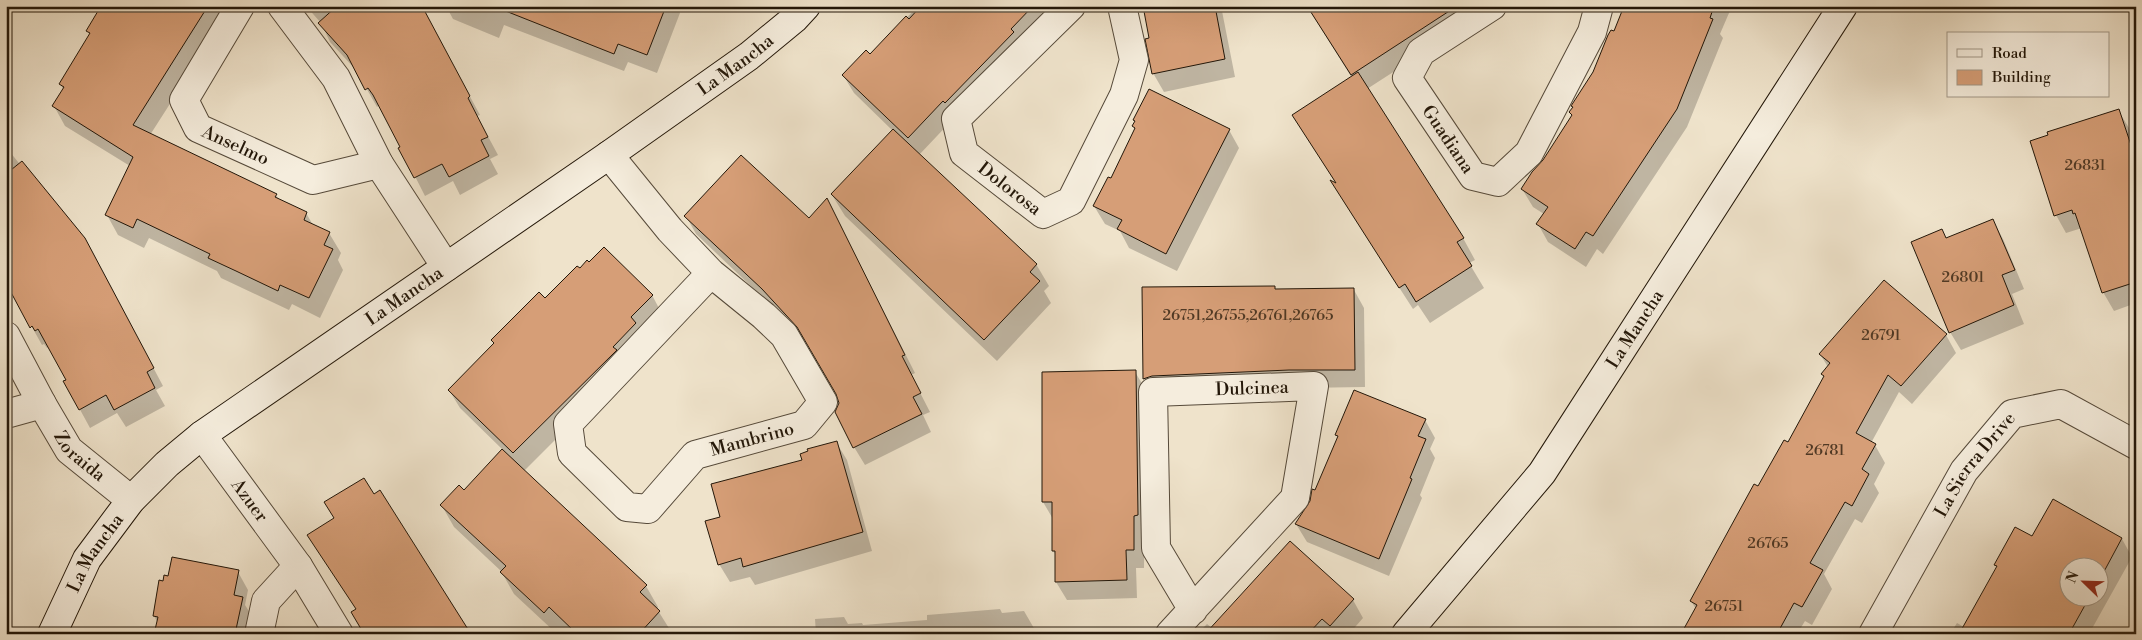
<svg xmlns="http://www.w3.org/2000/svg" width="2142" height="640" font-family="'Libre Bodoni',serif">
	<style>
		.shadow { fill: #0003; fill-rule: evenodd }
		.building { fill: #d69e77; stroke: #231709 }
		.lines { fill: none; stroke-linecap: round; stroke-linejoin: round }
		.street-casing { stroke: #564a3a; stroke-width: 30 }
		.secondary-casing { stroke: #231709; stroke-width: 30 }
		.street { stroke: #f5eddd; stroke-width: 28 }
		.secondary { stroke: #f5eddd; stroke-width: 28 }
		.labels { text-anchor: middle; stroke-width: 4; stroke-linejoin: round; paint-order: stroke }
		.number-label { font-size: 15px; fill: #503924 }
		.street-label { font-size: 18px; fill: #231709; stroke: #f5eddd }
	</style>
	<rect width="100%" height="100%" fill="#efe3cb"/>
	<filter id="stains"><feTurbulence type="fractalNoise" baseFrequency=".004" numOctaves="4"/><feColorMatrix values="0 0 0 0 .2 0 0 0 0 .09 0 0 0 0 .02 0 0 0 .5 -.17"/></filter>
	<radialGradient id="worn" r=".72"><stop offset=".6" stop-color="#630" stop-opacity="0"/><stop offset="1" stop-color="#630" stop-opacity=".3"/></radialGradient>
	<!-- shadow -->
	<g class="shadow">
		<path d="M103,6h125l-12,26 -66,103 126,60 4,6 26,12 7,12 16,8 12,20 -3,7 5,10 -23,48 -28,-14 -3,6 -68,-32 -4,-7 -68,-33 -5,10 -26,-13 -11,-20 23,-49 -65,-40 -11,-20 10,-16 -4,-6 30,-48 -2,-5z"/>
		<path d="M306,6h115l59,109 -3,1 21,39 -8,4 8,15 -38,21 -7,-14 -28,15 -46,-91 -2,2 -21,-37 -26,-28 -9,-19z"/>
		<path d="M446,6h230l4,7 -23,60 -29,-11 -4,9 -120,-46 -5,13 -46,-19z"/>
		<path d="M918,6h130l-9,11 4,7 -124,131 117,109 13,22 -5,5 7,12 -54,58 -152,-145 -13,-21 61,-64 -39,-38 -11,-18 27,-19z"/>
		<path d="M1144,6h77l14,71 -71,15 -11,-19 -2,-34z"/>
		<path d="M1307,6h179l-3,8 -116,75 96,149 12,22 -6,3 15,25 -54,35 -12,-18 -5,4 -69,-107 -7,-17 -30,-48 45,-59z"/>
		<path d="M1625,6h107l-12,28 3,4 -36,89 -84,127 -6,-5 -11,18 -38,-25 -10,-18 6,-10 -11,-7 -11,-18 22,-28 29,-45 -3,-4 45,-79z"/>
		<path d="M2118,110l11,18 7,22v153l-22,8 -11,-19 -21,-64 -16,5 -10,-18z"/>
		<path d="M1133,126l96,4 10,18 -62,123 -48,-23 -9,-17 -15,-7 -11,-18 17,-27 24,-49z"/>
		<path d="M6,147l89,111 68,128 -7,4 9,16 -39,21 -9,-14 -27,15 -25,-46 2,-2 -18,-33 -2,1 -3,-4 -2,1 -23,-41 -13,-16z"/>
		<path d="M827,200l88,173 -4,2 19,37 -7,3 8,17 -66,33 -11,-18 -16,-53 -29,-49 -35,-37 -78,-74 -10,-18 123,4z"/>
		<path d="M1993,221l10,18 21,50 -12,5 12,30 -63,26 -11,-18 -3,-92z"/>
		<path d="M1274,287l2,3h78l10,18 1,79 -65,1 -145,8 -11,-18z"/>
		<path d="M652,295l10,19 -36,55 -102,102 122,115 12,21 -1,2 15,24 -105,1 -5,-6 -5,6 -43,-40 -13,-23 -47,-44 -12,-21 22,-15 39,-41 -43,-42 -11,-18 96,-90z"/>
		<path d="M1946,335l10,18 -44,51 -13,-12 -28,51 4,2 10,18 -11,21 5,9 -17,30 -7,-4 -31,55 8,15 -20,36 -7,-4 -8,13h-115l14,-25 -5,-8 67,-113 30,-45 37,-66 -2,-3 5,-7 -8,-13z"/>
		<path d="M1135,372l11,18 -2,178h-8l1,30 -70,2 -11,-18v-27l-3,-4v-32l-10,-17z"/>
		<path d="M1425,420l10,18 -5,11 5,9 -15,37 2,3 -33,78 -82,-34 -11,-18 15,-22 27,-65 -1,-2z"/>
		<path d="M836,442l11,18 25,91 -117,34 -5,-8 -20,5 -11,-18 3,-47 81,-56z"/>
		<path d="M2033,538l89,1 10,18 -43,77h-139l7,-11 7,4 33,-59 -2,-3zM2070,568h30v30h-30z"/>
		<path d="M238,572l10,18 -3,15 7,11 -3,18h-93l2,-11 -4,-7z"/>
		<path d="M1353,600l10,18 -14,16h-152l10,-10 5,4z"/>
		<path d="M1000,609l2,4 22,-2 11,19v4h-219l-1,-15 29,-2 4,7 14,-1 1,2 64,-5v-5z"/>
	</g>
	<!-- building -->
	<g class="building">
		<path d="M101,6h107l-75,119 144,69 -2,3 32,15 -3,8 26,12 -6,13 9,4 -24,49 -29,-13 -2,6 -42,-20 -28,-13 2,-4 -73,-35 -4,9 -28,-13 28,-58 -81,-51 12,-19 -5,-3 31,-51 -4,-2z"/>
		<path d="M337,6h85l48,90 -2,2 20,39 -7,3 8,16 -40,21 -7,-13 -28,14 -16,-30 2,-1 -27,-52 -5,-7 -3,2 -18,-35 -29,-32z"/>
		<path d="M498,6h168l-19,49 -29,-11 -4,10 -116,-46z"/>
		<path d="M921,6h112l-22,23 3,3 -69,71 -2,-2 -35,37 -66,-63 24,-25 4,4 36,-38 3,3z"/>
		<path d="M1143,6h72l10,53 -73,15 -7,-35 4,-1z"/>
		<path d="M1307,6h150l-106,69z"/>
		<path d="M1624,6h90l-4,12 3,1 -36,90 -84,127 -7,-4 -11,17 -39,-25 12,-17 -27,-18 11,-17 11,-12 29,-45 -3,-3 4,-5 -2,-1 22,-34 15,-37 3,-5 3,1z"/>
		<path d="M1358,72l106,166 -7,4 15,24 -56,36 -11,-18 -6,4 -69,-108 6,3 -44,-68z"/>
		<path d="M1149,89l81,40 -64,125 -49,-25 5,-9 -29,-14 15,-29 3,1 24,-50 -3,-2 3,-5 -2,-1z"/>
		<path d="M2119,109l16,48 -4,2 5,17v106l-34,11 -27,-80 -2,1 -1,-4 -18,6 -24,-75 18,-6 -1,-3z"/>
		<path d="M893,129l144,135 -7,8 10,9 -56,59 -153,-146z"/>
		<path d="M741,155l68,63 18,-20 78,157 -3,1 19,37 -8,4 9,17 -69,34 -18,-36 4,-9 -3,-9 -39,-67 -35,-38 -78,-73z"/>
		<path d="M22,161l63,77 69,130 -7,4 8,16 -41,22 -8,-15 -27,15 -16,-29 3,-1 -28,-51 -3,2 -3,-5 -2,2 -24,-45v-109z"/>
		<path d="M1993,219l22,51 -13,5 12,30 -65,28 -38,-91 31,-13 4,9z"/>
		<path d="M604,247l49,48 -22,22 5,6 -23,24 4,3 -104,103 -65,-63 46,-47 -3,-3 48,-48 6,6 32,-32 3,2 7,-8 2,2z"/>
		<path d="M1884,280l63,54 -46,52 -13,-11 -32,58 20,11 -14,25 7,5 -17,32 -7,-4 -35,61 13,7 -21,37 -8,-4 -17,31h-96l16,-29 -7,-4 64,-117 4,2 26,-46 4,2 36,-66 -3,-2 9,-11 -11,-9z"/>
		<path d="M1275,286v3l79,-1 1,82h-66l-137,6 -9,3 -1,-92z"/>
		<path d="M1136,370l2,145 -4,1v34h-8l1,30 -72,2v-31h-3v-49h-10v-130z"/>
		<path d="M1354,390l72,29 -8,17 8,3 -16,39 2,1 -33,80 -84,-35 15,-23 2,-12 3,1 23,-54 -3,-1z"/>
		<path d="M837,441l26,91 -120,35 -2,-9 -23,7 -13,-44 15,-4 -9,-33 91,-24 -2,-6 8,-3 -1,-2z"/>
		<path d="M502,449l145,136 -7,7 20,19 -21,23h-62l-28,-27 -5,6 -44,-41 6,-6 -66,-61 19,-20 5,5z"/>
		<path d="M364,478l10,16 6,-4 91,144h-107l-13,-22 5,-3 -49,-74 27,-17 -10,-16z"/>
		<path d="M2053,499l69,39 -22,41v-11h-30v30h19l-20,36h-110l38,-68 -3,-1 21,-38 17,9z"/>
		<path d="M1290,541l64,58 -24,27 -8,-7 -14,15h-103z"/>
		<path d="M172,557l67,13 -5,25 9,2 -8,37h-81l4,-17 -5,-1 6,-36 4,1 1,-6 4,1z"/>
	</g>
	<g class="lines">
		<!-- street casing -->
		<g class="street-casing">
			<g id="street">
				<path id="s1" d="M240,6l-56,94 14,28 115,52 66,-16"/>
				<path d="M282,6l54,72 43,86 67,103"/>
				<path id="s2" d="M1071,6l-115,113 8,34 79,61 28,-13 53,-106 10,-35 -12,-54"/>
				<path id="s3" d="M1492,6l-71,46 -14,26 66,98 25,6 31,-29 63,-121 7,-26"/>
				<path d="M609,155l61,75 41,43 53,43 20,19 39,67 -19,23 -109,30 -47,54 -21,-2 -55,-54 -4,-29 143,-151"/>
				<path id="s4" d="M6,336l36,68 27,46 62,50"/>
				<path d="M6,414l36,-10"/>
				<path id="s5" d="M202,435l96,131 41,68"/>
				<path d="M259,634l7,-33 32,-35"/>
				<path d="M1170,634l125,-136 19,-112 -161,6 3,156 37,62"/>
				<path id="s6" d="M1873,634l91,-163 48,-57 49,-10 75,41"/>
			</g>
		</g>
		<!-- secondary casing -->
		<g class="secondary-casing">
			<g id="secondary">
				<path id="s7" d="M52,634l35,-75 44,-59 36,-36 35,-29 407,-280 140,-99 45,-37 12,-13"/>
				<path id="s8" d="M1406,634l136,-161 301,-467"/>
			</g>
		</g>
		<!-- street -->
		<use href="#street" class="street"/>
		<!-- secondary -->
		<use href="#secondary" class="secondary"/>
	</g>
	<g class="labels">
		<!-- number labels -->
		<g class="number-label">
			<text x="2085" y="170">26831</text>
			<text x="1963" y="282">26801</text>
			<text x="1248" y="320">26751,26755,26761,26765</text>
			<text x="1881" y="340">26791</text>
			<text x="1825" y="455">26781</text>
			<text x="1768" y="548">26765</text>
			<text x="1724" y="611">26751</text>
		</g>
		<!-- street labels -->
		<g class="street-label">
			<text dy="6" stroke="none"><textPath href="#s7" startOffset="902">La Mancha</textPath></text>
			<text dy="6" stroke="none"><textPath href="#s3" startOffset="188">Guadiana</textPath></text>
			<text dy="6" stroke="none"><textPath href="#s1" startOffset="182">Anselmo</textPath></text>
			<text dy="6" stroke="none"><textPath href="#s2" startOffset="254">Dolorosa</textPath></text>
			<text dy="6" stroke="none"><textPath href="#s7" startOffset="498">La Mancha</textPath></text>
			<text dy="6" stroke="none"><textPath href="#s8" startOffset="382">La Mancha</textPath></text>
			<text transform="translate(1252 388) rotate(-2)" y="6">Dulcinea</text>
			<text transform="translate(752 439) rotate(-15)" y="6">Mambrino</text>
			<text dy="6" stroke="none"><textPath href="#s4" startOffset="142">Zoraida</textPath></text>
			<text dy="6" stroke="none"><textPath href="#s6" startOffset="198">La Sierra Drive</textPath></text>
			<text dy="6" stroke="none"><textPath href="#s5" startOffset="81">Azuer</textPath></text>
			<text dy="6" stroke="none"><textPath href="#s7" startOffset="92">La Mancha</textPath></text>
		</g>
	</g>
	<!-- margin -->
	<rect width="2142" height="640" fill="none" stroke="#efe3cb" stroke-width="25"/>
	<rect x="8" y="8" width="2127" height="625" fill="none" stroke="#231709" stroke-width="2.5"/>
	<rect x="12" y="12" width="2117" height="615" fill="none" stroke="#231709"/>
	<!-- legend -->
	<rect x="1947" y="32" width="162" height="65" fill="#f5eddd" stroke="#a19788"/>
	<rect x="1957" y="49" width="25" height="8" fill="#f5eddd" stroke="#a19788"/>
	<text x="1992" y="58" font-size="15" fill="#231709">Road</text>
	<rect x="1957" y="70" width="25" height="15" fill="#d69e77" stroke="#a19788"/>
	<text x="1992" y="82" font-size="15" fill="#231709">Building</text>
	<!-- north arrow -->
	<g transform="translate(2084 582) rotate(293)"><circle r="24" fill="#f5eddd" stroke="#a19788"/>
	<path d="M0-4L9 19L0 12L-9 19Z" fill="#8f2418"/>
	<text y="-8" font-size="14" font-weight="bold" text-anchor="middle" fill="#231709">N</text>
	</g>
	<rect width="100%" height="100%" filter="url(#stains)"/>
	<rect width="100%" height="100%" fill="url(#worn)"/>
</svg>
